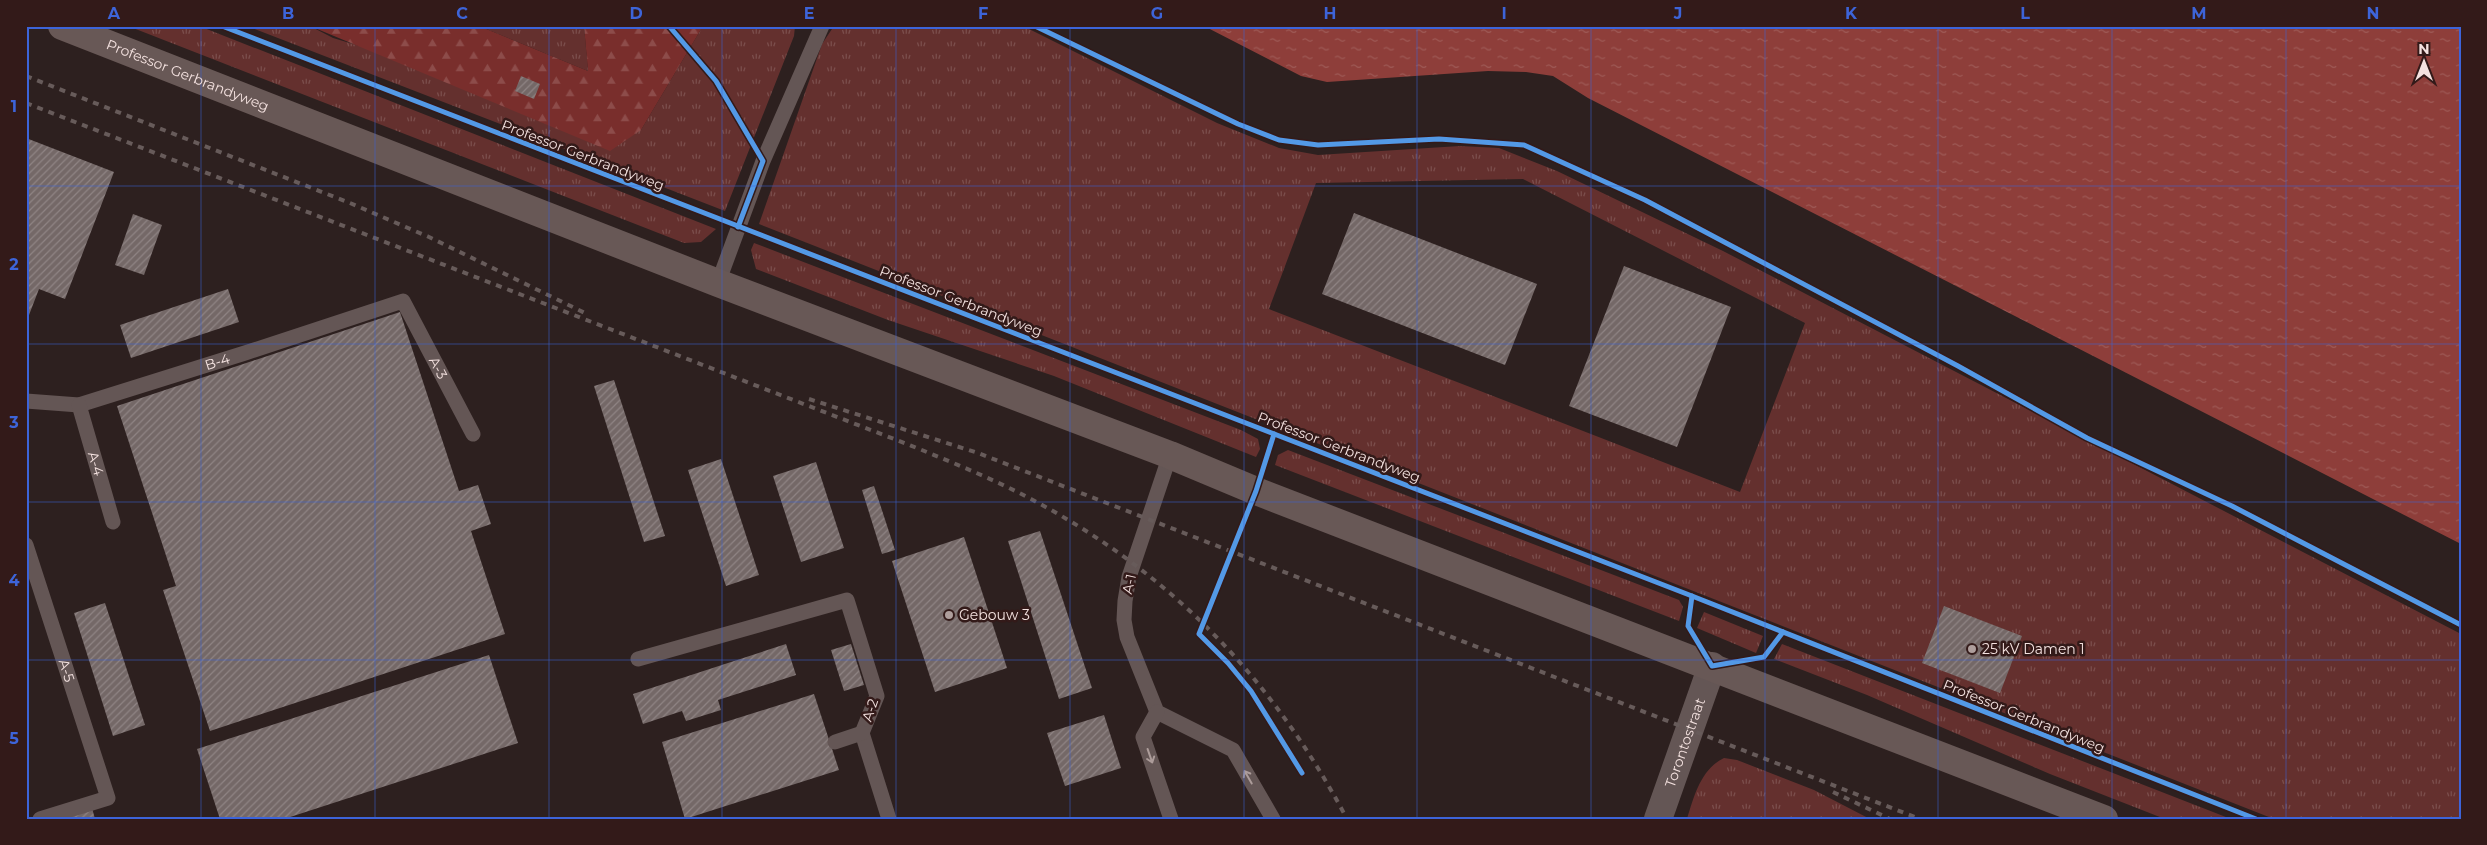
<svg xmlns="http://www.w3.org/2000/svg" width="2487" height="845" font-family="Montserrat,sans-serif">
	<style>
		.grass { fill: url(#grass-tufts); fill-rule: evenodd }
		.forest { fill: url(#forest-firs) }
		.water { fill: url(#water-ripples) }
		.building { fill: url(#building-hatch) }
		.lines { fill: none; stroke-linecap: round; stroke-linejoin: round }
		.lane { stroke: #645655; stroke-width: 15 }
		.street { stroke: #645655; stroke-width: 28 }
		.secondary { stroke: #685856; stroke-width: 28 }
		.rail { stroke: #675b5a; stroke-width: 4; stroke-dasharray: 6 6; stroke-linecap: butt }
		.cycleway-casing { stroke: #331a19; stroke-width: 8 }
		.cycleway { stroke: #5399e6; stroke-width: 5 }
		.oneway { stroke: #ac9c9a }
		.grid { fill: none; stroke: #3d64d9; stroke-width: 1; stroke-opacity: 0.55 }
		.poi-dot { fill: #ae9e9c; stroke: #331a19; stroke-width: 2 }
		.labels { text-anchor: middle; stroke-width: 5; stroke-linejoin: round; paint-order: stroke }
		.street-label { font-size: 14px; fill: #f4e2e0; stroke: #331a19 }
		.poi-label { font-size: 14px; fill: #f4e2e0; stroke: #331a19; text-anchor: start }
		.neatline { fill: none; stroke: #3d64d9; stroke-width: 2 }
		.grid-label { font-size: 16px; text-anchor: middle; font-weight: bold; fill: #3d64d9 }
	</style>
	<defs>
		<pattern id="grass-tufts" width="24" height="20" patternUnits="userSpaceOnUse" patternTransform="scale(1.25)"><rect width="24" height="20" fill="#64302e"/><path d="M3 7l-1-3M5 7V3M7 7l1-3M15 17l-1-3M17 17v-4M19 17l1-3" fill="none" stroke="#7b4e4c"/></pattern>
		<pattern id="forest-firs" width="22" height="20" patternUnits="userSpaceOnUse" patternTransform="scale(1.25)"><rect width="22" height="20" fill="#792e2c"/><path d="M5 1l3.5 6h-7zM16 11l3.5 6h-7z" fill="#8d4c4a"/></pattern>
		<pattern id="water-ripples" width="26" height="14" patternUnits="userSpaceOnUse" patternTransform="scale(1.25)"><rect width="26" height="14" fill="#8e3e3a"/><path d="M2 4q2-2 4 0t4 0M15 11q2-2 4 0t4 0" fill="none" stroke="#9e5a56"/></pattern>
		<pattern id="building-hatch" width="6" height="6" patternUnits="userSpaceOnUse" patternTransform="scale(1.25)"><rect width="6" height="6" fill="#746867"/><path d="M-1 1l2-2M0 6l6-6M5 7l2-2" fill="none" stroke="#8f8484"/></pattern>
	</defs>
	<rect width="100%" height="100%" fill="#2d201f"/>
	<!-- grass -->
	<g class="grass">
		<path d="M128,26h71l517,203 -15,13 -17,1z"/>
		<path d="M247,26h63l23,12 308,92 62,-104h92l-1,10 -69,175z"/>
		<path d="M479,26h105l4,45z"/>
		<path d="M834,26h189l194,97 62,25 39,7 142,-9 39,2 58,23 166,80 738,383v185h-187l-1515,-595 63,-180zM1523,179l282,144 -65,169 -471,-183 47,-126z"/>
		<path d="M754,243l487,187 17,9 2,10 -4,8 -202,-81 -166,-56 -132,-51 -5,-19z"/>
		<path d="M1288,450l391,150 4,7 -4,14 -404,-156 3,-10z"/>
		<path d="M1704,612l59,24 -7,17 -59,-25z"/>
		<path d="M1782,644l449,175h-66l-115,-45 -183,-79 -93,-36z"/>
		<path d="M1724,758l13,2 77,30 56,29h-183c7,-23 14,-50 37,-61z"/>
	</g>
	<!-- forest -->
	<path class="forest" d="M310,26h169l109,45 -4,-45h119l-62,104 -31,21z"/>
	<!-- water -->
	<path class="water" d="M1204,26h1257v518l-873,-446 -35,-22 -27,-4 -38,-1 -161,11 -26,-6z"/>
	<!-- building -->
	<g class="building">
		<path d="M521,76l19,8 -6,15 -19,-8z"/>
		<path d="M26,138l88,34 -49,127 -26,-10 -10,26 -3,-1z"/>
		<path d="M1354,213l183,71 -32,81 -183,-71z"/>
		<path d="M133,214l29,11 -18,50 -29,-10z"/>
		<path d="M1624,266l107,41 -54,140 -108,-41z"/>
		<path d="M228,289l11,33 -108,36 -11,-33z"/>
		<path d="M400,312l59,179 19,-6 13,39 -20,7 34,103 -295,97 -47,-141 13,-4 -59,-180z"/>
		<path d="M614,380l51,156 -21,6 -50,-156z"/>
		<path d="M721,459l38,116 -33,11 -38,-116z"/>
		<path d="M816,462l28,86 -43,14 -28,-86z"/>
		<path d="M874,486l21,64 -13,4 -20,-64z"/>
		<path d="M1040,531l52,157 -33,11 -51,-158z"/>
		<path d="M964,537l43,131 -72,24 -43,-131z"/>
		<path d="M105,603l40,122 -32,11 -39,-123z"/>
		<path d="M1944,606l78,30 -22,57 -78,-30z"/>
		<path d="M786,644l10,31 -78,25 3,10 -35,11 -4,-10 -39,13 -10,-30z"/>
		<path d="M851,644l13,41 -20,6 -13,-41z"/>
		<path d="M489,655l29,88 -234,76h-64l-23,-70z"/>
		<path d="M814,694l25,76 -154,49 -23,-77z"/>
		<path d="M1104,715l17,53 -56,18 -18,-53z"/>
		<path d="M92,808l3,11h-34z"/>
	</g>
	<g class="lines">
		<!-- lane -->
		<g class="lane">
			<path d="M718,283l45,-122 59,-135"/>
			<path id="s1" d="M26,401l53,4 166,-52 158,-52 70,133"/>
			<path id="s2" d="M79,405l34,117"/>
			<path d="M1170,455l-41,122 -4,24 -1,19 3,17 30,75 76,38 40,69"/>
			<path id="s3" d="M26,545l82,253 -68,21"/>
			<path d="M638,659l209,-59 30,96 -15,37 27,86"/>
			<path d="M1157,712l-14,25 28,82"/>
			<path d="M835,742l27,-9"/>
		</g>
		<!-- street -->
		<path class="street" id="s4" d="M1658,819l54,-153"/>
		<!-- secondary -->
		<path class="secondary" id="s5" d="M62,26l656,257 452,172 86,36 848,328"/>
		<!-- rail -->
		<g class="rail">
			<path d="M26,76l324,127 79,34 156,76"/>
			<path d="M26,103l881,341c42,17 84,34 124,55 140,74 242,180 316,320"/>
			<path d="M809,399l169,54 942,366"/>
			<path d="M1833,792l57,27"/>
		</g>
		<!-- cycleway casing -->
		<g class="cycleway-casing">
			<g id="cycleway">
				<path d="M222,26l1470,570 564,223"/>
				<path d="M669,26l47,55 47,80 -25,66"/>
				<path d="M1035,26l203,98 41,16 39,5 121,-6 85,6 121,55 313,166 129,72 145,68 229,119"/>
				<path d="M1274,434l-18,57 -57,143 29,29 23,28 51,82"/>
				<path d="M1692,596l-4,30 24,40 52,-9 19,-25"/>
			</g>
		</g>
		<!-- cycleway -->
		<use href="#cycleway" class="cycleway"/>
	</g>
	<!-- one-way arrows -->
	<defs><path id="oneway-shaft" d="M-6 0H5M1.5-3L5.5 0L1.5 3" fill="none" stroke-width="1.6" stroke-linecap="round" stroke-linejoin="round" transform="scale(1.25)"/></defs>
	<g class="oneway">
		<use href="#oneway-shaft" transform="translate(1150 756) rotate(71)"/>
		<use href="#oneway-shaft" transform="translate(1248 777) rotate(-120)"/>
	</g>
	<!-- grid -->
	<path class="grid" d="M201,26v793M375,26v793M549,26v793M722,26v793M896,26v793M1070,26v793M1244,26v793M1417,26v793M1591,26v793M1765,26v793M1938,26v793M2112,26v793M2286,26v793M26,186h2435M26,344h2435M26,502h2435M26,660h2435"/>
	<!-- markers -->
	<g class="poi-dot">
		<circle cx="949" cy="615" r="5"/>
		<circle cx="1972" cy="649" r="5"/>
	</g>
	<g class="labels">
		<!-- street labels -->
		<g class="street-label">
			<text dy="5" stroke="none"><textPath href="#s5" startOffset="135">Professor Gerbrandyweg</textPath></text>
			<text transform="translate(583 155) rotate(21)" y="5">Professor Gerbrandyweg</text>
			<text transform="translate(961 301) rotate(21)" y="5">Professor Gerbrandyweg</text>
			<text dy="5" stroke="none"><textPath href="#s1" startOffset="198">B-4</textPath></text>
			<text dy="5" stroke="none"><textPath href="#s1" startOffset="469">A-3</textPath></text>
			<text transform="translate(1339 447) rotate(21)" y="5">Professor Gerbrandyweg</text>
			<text dy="5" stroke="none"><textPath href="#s2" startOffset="61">A-4</textPath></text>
			<text transform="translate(1129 584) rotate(-77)" y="5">A-1</text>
			<text dy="5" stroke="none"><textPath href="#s3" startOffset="132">A-5</textPath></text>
			<text transform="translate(870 710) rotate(-71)" y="5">A-2</text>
			<text transform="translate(2024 716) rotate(22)" y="5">Professor Gerbrandyweg</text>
			<text dy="5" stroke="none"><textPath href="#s4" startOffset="81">Torontostraat</textPath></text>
		</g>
		<!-- poi labels -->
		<g class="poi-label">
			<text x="959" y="620">Gebouw 3</text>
			<text x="1982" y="654">25 kV Damen 1</text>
		</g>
	</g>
	<!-- border -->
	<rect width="2487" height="845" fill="none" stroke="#331a19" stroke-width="55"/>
	<!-- north arrow -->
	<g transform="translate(2424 62)" stroke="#331a19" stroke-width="4" paint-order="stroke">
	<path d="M0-4L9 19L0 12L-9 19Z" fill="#f4e2e0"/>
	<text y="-8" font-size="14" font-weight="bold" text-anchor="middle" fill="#f4e2e0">N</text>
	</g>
	<rect x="28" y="28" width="2432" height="790" class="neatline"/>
	<g class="grid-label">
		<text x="114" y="19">A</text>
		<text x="288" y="19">B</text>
		<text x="462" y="19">C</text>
		<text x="636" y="19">D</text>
		<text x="809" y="19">E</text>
		<text x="983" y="19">F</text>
		<text x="1157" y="19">G</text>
		<text x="1330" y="19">H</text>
		<text x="1504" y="19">I</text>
		<text x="1678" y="19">J</text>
		<text x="1851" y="19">K</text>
		<text x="2025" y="19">L</text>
		<text x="2199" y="19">M</text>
		<text x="2373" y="19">N</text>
		<text x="14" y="112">1</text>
		<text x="14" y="270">2</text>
		<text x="14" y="428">3</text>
		<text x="14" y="586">4</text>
		<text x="14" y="744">5</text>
	</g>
</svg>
